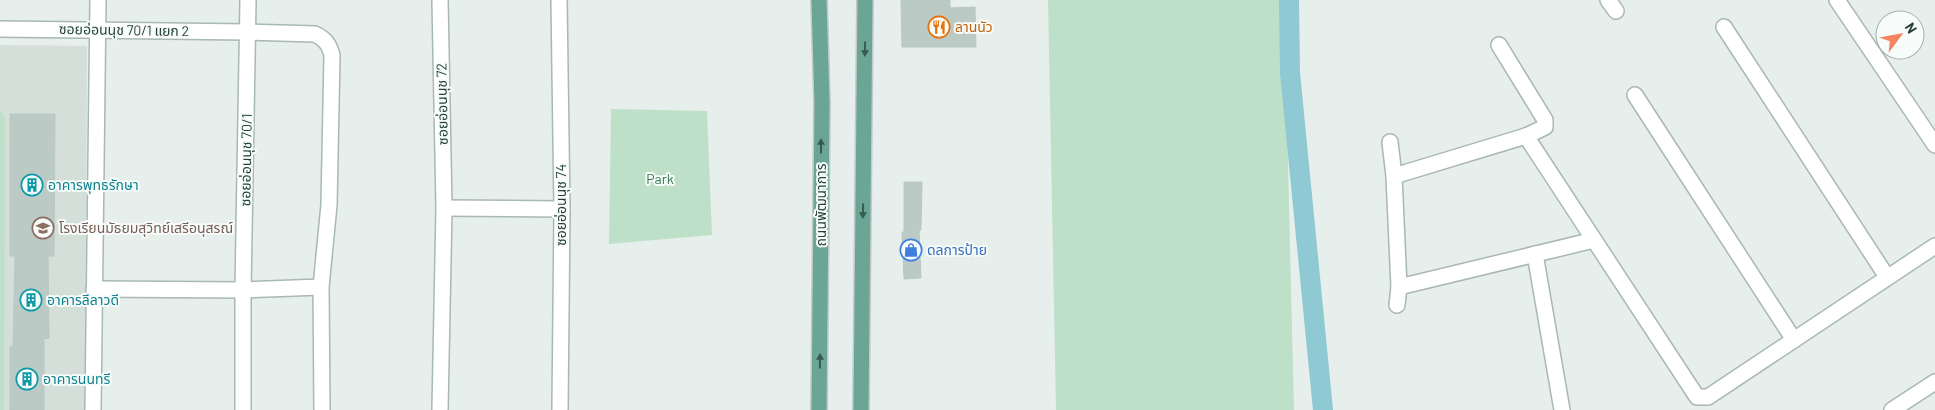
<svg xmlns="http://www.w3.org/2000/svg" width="1935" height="410" font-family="Barlow,'Noto Sans Thai',sans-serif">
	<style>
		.built { fill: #d4dfda }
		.green { fill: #bfe0c8 }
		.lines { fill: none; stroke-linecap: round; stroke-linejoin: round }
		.canal { stroke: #8ec9d4; stroke-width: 20 }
		.building { fill: #bbcac4; stroke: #b8c9c2 }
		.minor-casing { stroke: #a8b8b2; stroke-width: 18 }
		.major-casing { stroke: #c2cac8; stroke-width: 18 }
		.minor { stroke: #fff; stroke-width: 15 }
		.major { stroke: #6aa596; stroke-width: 15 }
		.oneway { fill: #365b51 }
		.labels { text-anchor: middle; stroke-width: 4; stroke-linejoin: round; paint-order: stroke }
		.food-label { font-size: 14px; fill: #c56008; stroke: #f7fbf9; text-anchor: start }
		.street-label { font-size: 14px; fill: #24423a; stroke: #f7fbf9 }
		.park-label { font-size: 14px; fill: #2d7a4b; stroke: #f7fbf9 }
		.culture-label { font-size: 14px; fill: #0d838f; stroke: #f7fbf9; text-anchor: start }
		.education-label { font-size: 14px; fill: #785e54; stroke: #f7fbf9; text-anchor: start }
		.shop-label { font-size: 14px; fill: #366cbe; stroke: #f7fbf9; text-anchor: start }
	</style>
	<rect width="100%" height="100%" fill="#e6efeb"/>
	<!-- built -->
	<path class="built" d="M0,45l87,1 -2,364h-85z"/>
	<!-- green -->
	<g class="green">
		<path d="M1048,0h236l10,410h-238z"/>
		<path d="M0,109l5,10 -1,291h-4z"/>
		<path d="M611,109l96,2 5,124 -103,9z"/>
	</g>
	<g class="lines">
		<!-- canal -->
		<path class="canal" d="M1289,0l1,73 33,337"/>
	</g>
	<!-- building -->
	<g class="building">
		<path d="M901,0h49v8l25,-1 1,40h-74z"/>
		<path d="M10,114h45l-1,142h-6l1,82 -5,1v71h-34v-63h3l2,-91h-5z"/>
		<path d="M904,182h18l-1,48h-2l2,48 -17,1 -2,-47h2z"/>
	</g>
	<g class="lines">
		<!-- minor casing -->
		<g class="minor-casing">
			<g id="minor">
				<path d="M559,0l3,209 -2,201"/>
				<path d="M1608,0l8,11"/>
				<path d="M1837,0l98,145"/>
				<path d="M1724,27l163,250"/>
				<path d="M0,29l248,3 67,2c10,5 14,10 17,21l-3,150 -8,82 1,123"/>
				<path d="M1635,95l159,245"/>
				<path d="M1526,136l171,261h11l227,-151"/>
				<path d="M1390,142l4,34 5,111 -2,18"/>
				<path d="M1394,176l132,-40 19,-9v-7l-46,-75"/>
				<path d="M444,208l118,1"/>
				<path d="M1535,254l27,156"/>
				<path d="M1399,287l195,-47"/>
				<path d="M94,289l149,1 78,-3"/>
				<path d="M93,410l5,-410"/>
				<path d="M243,410v-120l5,-290"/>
				<path d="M440,410l4,-202 -4,-208"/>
				<path d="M1892,410l43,-28"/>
			</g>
		</g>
		<!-- major casing -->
		<g class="major-casing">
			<g id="major">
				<path d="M819,0l3,103 -3,307"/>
				<path d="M861,410l4,-410"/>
			</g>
		</g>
		<!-- minor -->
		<use href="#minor" class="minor"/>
		<!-- major -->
		<use href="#major" class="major"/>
	</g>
	<!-- one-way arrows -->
	<defs><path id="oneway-solid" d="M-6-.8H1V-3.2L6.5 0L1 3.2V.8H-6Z" transform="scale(1.25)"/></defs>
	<g class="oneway">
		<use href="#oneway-solid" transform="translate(865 49) rotate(91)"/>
		<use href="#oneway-solid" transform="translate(821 146) rotate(-90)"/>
		<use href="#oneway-solid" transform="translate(863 211) rotate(91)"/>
		<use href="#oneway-solid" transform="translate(820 361) rotate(-89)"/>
	</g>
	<!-- icons -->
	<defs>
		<g id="restaurant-ring" transform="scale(1.125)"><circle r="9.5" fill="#f7fbf9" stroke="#e8710a" stroke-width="1.5"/><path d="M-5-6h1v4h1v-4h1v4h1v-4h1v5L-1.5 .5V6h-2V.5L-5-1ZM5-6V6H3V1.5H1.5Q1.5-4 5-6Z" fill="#e8710a"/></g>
		<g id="building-ring" transform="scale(1.125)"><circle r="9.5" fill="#f7fbf9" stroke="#0f9aa8" stroke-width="1.5"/><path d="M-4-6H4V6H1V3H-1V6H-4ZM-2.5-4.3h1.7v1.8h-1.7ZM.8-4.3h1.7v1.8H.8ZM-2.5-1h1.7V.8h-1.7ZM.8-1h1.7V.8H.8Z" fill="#0f9aa8"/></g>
		<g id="school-ring" transform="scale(1.125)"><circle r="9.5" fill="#f7fbf9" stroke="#8d6e63" stroke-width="1.5"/><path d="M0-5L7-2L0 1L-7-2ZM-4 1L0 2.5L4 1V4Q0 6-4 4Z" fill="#8d6e63"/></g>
		<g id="shop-ring" transform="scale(1.125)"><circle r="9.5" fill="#f7fbf9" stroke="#3f7fe0" stroke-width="1.5"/><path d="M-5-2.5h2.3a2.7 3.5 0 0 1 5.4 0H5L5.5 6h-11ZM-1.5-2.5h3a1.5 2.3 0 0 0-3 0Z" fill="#3f7fe0"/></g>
	</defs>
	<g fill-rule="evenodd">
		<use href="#restaurant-ring" x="939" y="27"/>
		<use href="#building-ring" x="32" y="185"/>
		<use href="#school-ring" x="43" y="228"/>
		<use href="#shop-ring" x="911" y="250"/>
		<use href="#building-ring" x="31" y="300"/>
		<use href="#building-ring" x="27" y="379"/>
	</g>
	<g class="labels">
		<!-- food labels -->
		<g class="food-label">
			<text x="955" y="32">ลานนัว</text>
		</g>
		<!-- street labels -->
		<g class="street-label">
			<text transform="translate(124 30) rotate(1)" y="5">ซอยอ่อนนุช 70/1 แยก 2</text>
			<text transform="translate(442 104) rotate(-91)" y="5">ซอยอ่อนนุช 72</text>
			<text transform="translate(246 160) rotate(-89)" y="5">ซอยอ่อนนุช 70/1</text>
			<text transform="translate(561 205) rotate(-90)" y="5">ซอยอ่อนนุช 74</text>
			<text transform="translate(821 205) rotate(-90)" y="5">ถนนพัฒนาการ</text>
		</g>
		<!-- park labels -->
		<g class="park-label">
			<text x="660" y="184">Park</text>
		</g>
		<!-- culture labels -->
		<g class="culture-label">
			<text x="48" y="190">อาคารพุทธรักษา</text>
			<text x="47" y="305">อาคารลีลาวดี</text>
			<text x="43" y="384">อาคารนนทรี</text>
		</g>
		<!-- education labels -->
		<g class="education-label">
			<text x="59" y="233">โรงเรียนมัธยมสุวิทย์เสรีอนุสรณ์</text>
		</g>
		<!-- shop labels -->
		<g class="shop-label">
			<text x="927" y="255">ดลการป้าย</text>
		</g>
	</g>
	<!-- north arrow -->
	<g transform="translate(1900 35) rotate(58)"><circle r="24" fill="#f7fbf9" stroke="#a3b1ad"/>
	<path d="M0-4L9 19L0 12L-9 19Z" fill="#f4845f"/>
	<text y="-8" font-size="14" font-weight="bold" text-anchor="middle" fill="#24423a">N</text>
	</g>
</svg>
